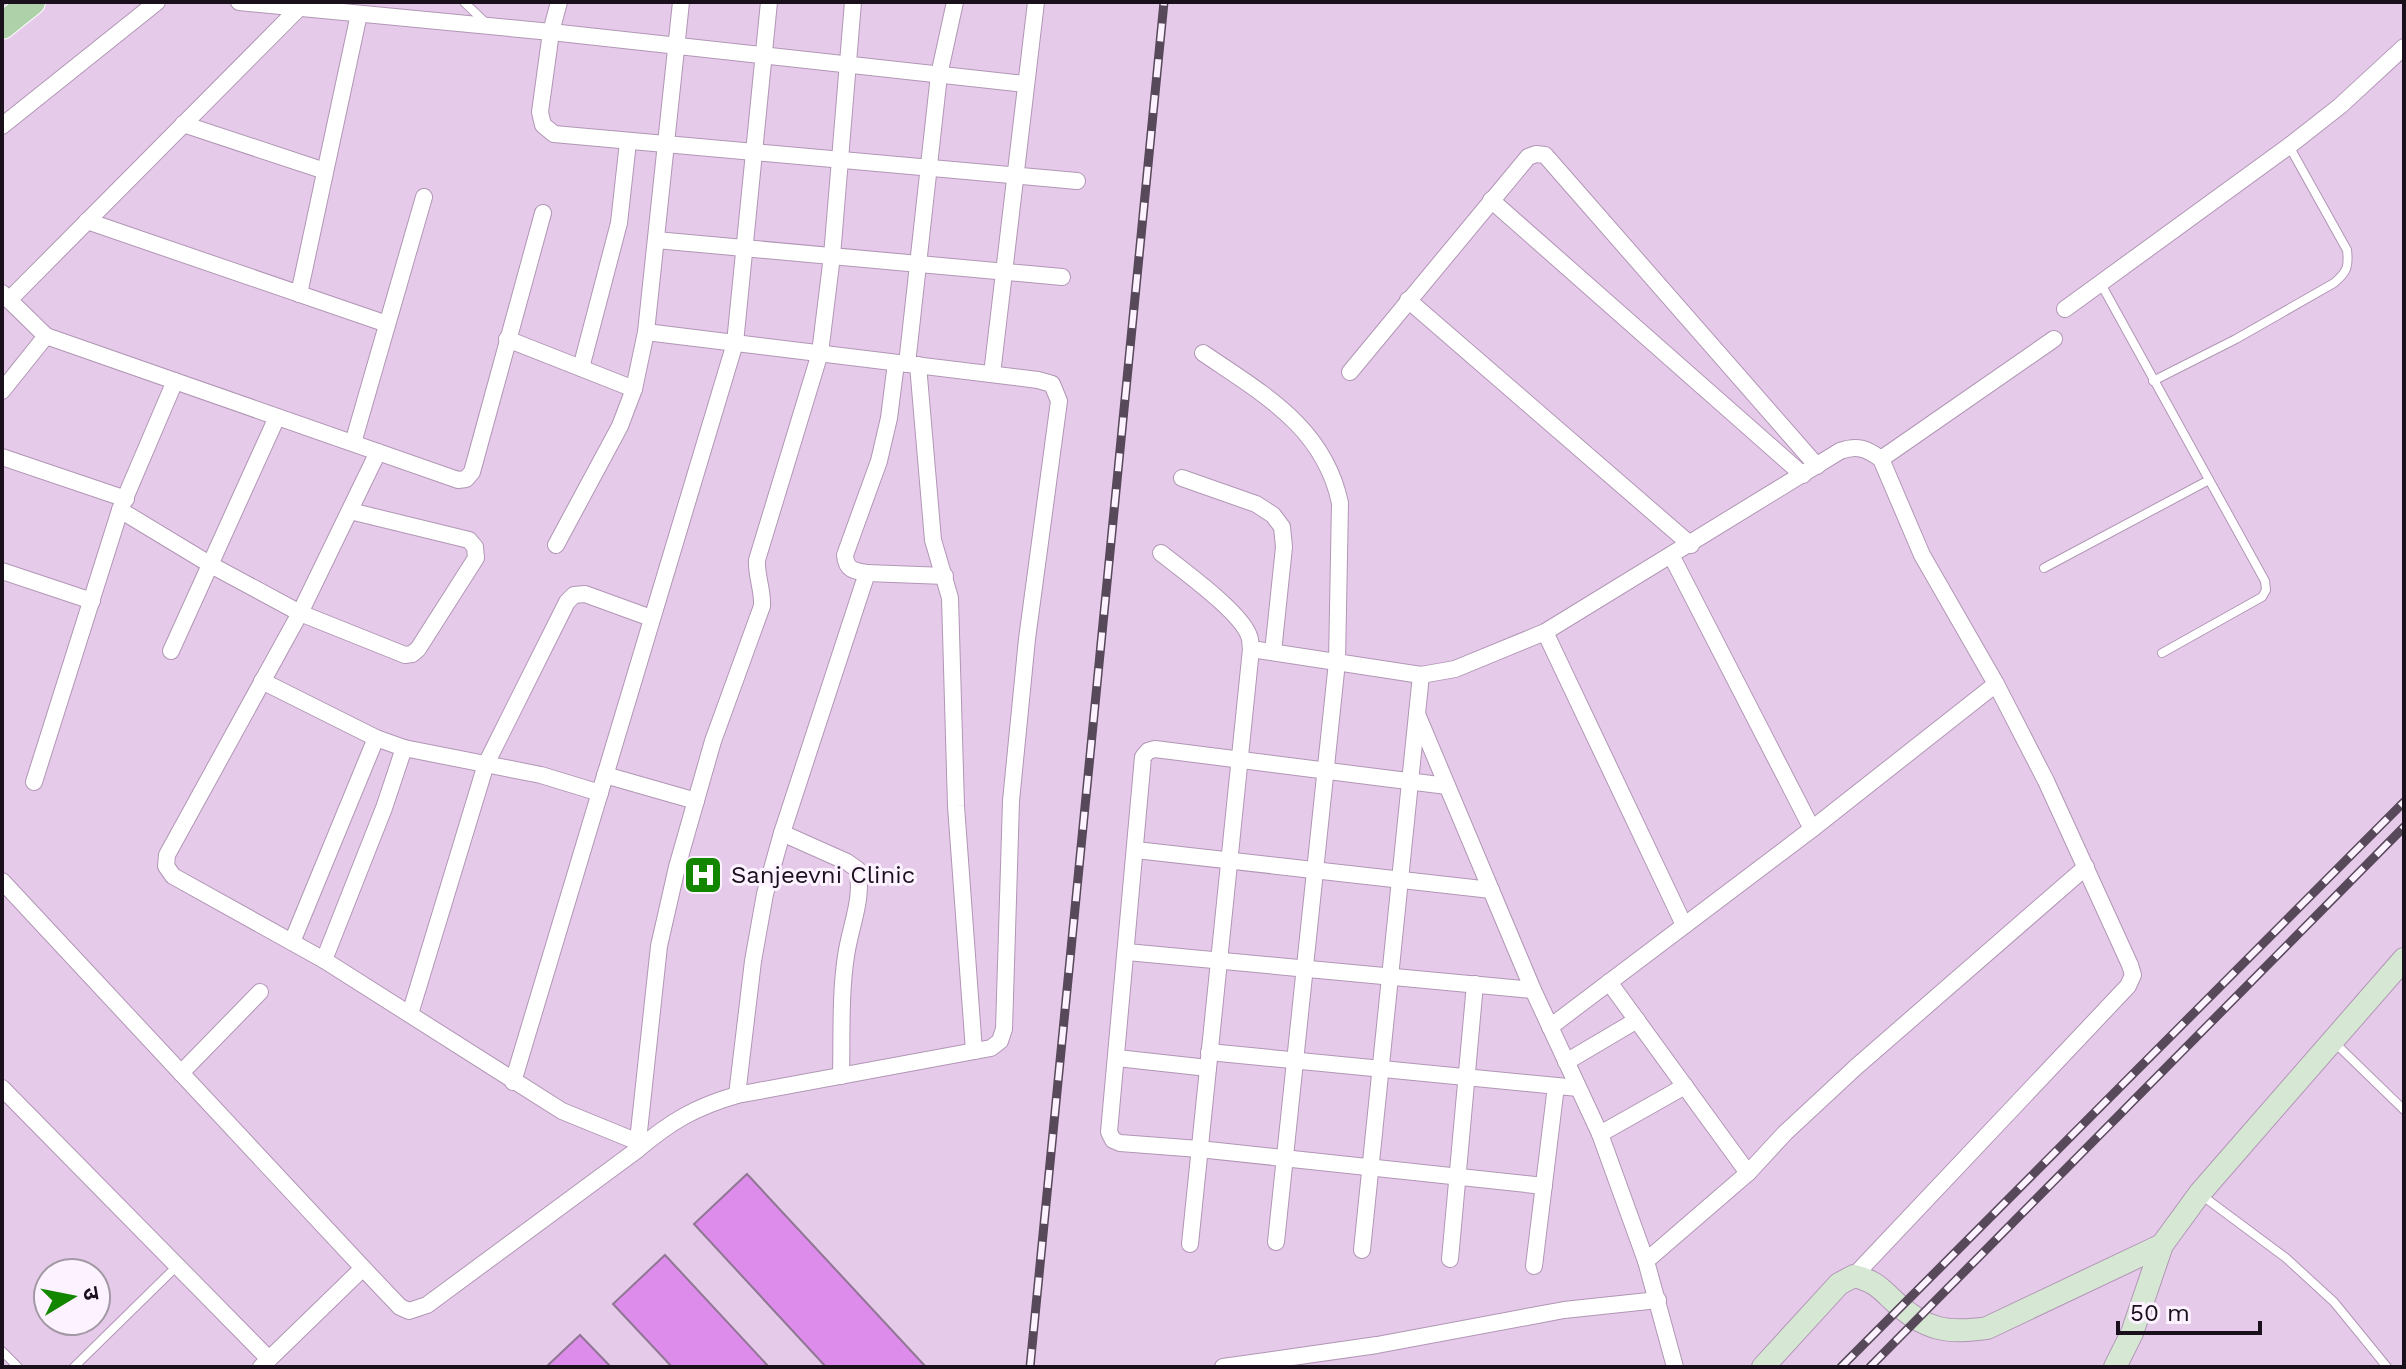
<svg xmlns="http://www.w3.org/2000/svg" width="2406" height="1369" font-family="'Work Sans','Noto Sans Devanagari',sans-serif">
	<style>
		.building { fill: #de8ceb; stroke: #8f7693; stroke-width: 2 }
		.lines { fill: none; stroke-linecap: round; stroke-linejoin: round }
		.lane-casing { stroke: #b196b5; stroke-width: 10 }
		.street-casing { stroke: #b196b5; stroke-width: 18 }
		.secondary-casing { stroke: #b196b5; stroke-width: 24 }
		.primary-casing { stroke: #fff; stroke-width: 28 }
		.lane { stroke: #fff; stroke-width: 8 }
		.street { stroke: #fff; stroke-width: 16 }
		.secondary { stroke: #d6e8d4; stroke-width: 22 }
		.primary { stroke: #aed1aa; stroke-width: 26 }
		.rail-casing { stroke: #57485a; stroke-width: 9 }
		.rail { stroke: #fdf2ff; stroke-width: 6; stroke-dasharray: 18; stroke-linecap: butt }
		.labels { text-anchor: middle; stroke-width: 6; stroke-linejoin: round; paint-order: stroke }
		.poi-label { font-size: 24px; fill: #1a101c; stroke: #fdf2ff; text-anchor: start }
	</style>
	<rect width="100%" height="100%" fill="#e6caea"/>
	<!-- building -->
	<g class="building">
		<path d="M747,1174l179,193h-100l-132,-143z"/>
		<path d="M665,1255l104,112h-97l-59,-63z"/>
		<path d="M580,1335l31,32h-65z"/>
	</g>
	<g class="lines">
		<!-- lane casing -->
		<g class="lane-casing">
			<g id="lane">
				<path d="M464,2l23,22"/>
				<path d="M2101,284l164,297 1,9 -4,7 -100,56"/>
				<path d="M2153,381l83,-42 98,-56c13,-11 15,-16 13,-33l-58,-104"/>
				<path d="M2044,568l165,-88"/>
				<path d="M2333,1041l71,69"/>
				<path d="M2200,1194l86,64 48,44 53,65"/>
				<path d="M2,1351l16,16"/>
				<path d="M74,1367l104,-102"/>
			</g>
		</g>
		<!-- street casing -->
		<g class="street-casing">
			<g id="street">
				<path d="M239,2l312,30 474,52"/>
				<path d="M559,2l-8,30 -11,80 3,13 11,9 523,47"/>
				<path d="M183,124l142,47"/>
				<path d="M2,126l155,-124"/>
				<path d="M1491,200l312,275"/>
				<path d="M87,221l300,103"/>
				<path d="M656,240l406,37"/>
				<path d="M2,293l44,43 412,144 8,-1 6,-7 71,-259"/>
				<path d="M299,294l60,-280"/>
				<path d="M9,300l290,-292"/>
				<path d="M1408,300l283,245"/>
				<path d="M2065,309l224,-163 51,-40 64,-59"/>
				<path d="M507,339l127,50"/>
				<path d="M1203,353c60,41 121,74 137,150l-3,159 -61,580"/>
				<path d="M907,364l32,-289 16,-73"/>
				<path d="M918,365l15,175 17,58 6,208 18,245"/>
				<path d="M581,368l38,-145 9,-81"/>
				<path d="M1350,372l178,-215 8,-3 9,1 272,311"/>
				<path d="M992,374l44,-372"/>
				<path d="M2,391l44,-55"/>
				<path d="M353,443l71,-246"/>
				<path d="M378,452l-78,161 -133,242 -1,11 7,10 151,84 238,151 76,31"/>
				<path d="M2,457l124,42"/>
				<path d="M1881,459l173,-120"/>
				<path d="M1182,478l74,26 17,11 9,12 2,20 -11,105"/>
				<path d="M120,510l91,55 89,48 105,42 7,-1 6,-5 58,-91 -1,-11 -6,-7 -119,-29"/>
				<path d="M556,545l64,-119 14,-37 12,-57 35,-330"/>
				<path d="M1161,553c21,17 80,59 88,83 2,4 1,9 2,13"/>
				<path d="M1671,555l141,274"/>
				<path d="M2,571l90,30"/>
				<path d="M867,573l78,3"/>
				<path d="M1545,632l139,293"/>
				<path d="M171,651l106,-234"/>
				<path d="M262,681l114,57 28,10 -20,60 -60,152"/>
				<path d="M1417,714l116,276 67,144 46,127 29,106"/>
				<path d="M404,748l137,27 59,18"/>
				<path d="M605,775l91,26"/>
				<path d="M34,782l86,-272 55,-129"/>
				<path d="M1447,786l-292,-37 -7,2 -5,6 -34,375 4,8 7,3 79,6 345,37"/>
				<path d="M782,833l65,29 10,7c7,29 -7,58 -11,87 -6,39 -4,80 -5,120"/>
				<path d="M1136,850l355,40"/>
				<path d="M2,881l361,387 37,39 9,4 18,-6 210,-155c33,-28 58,-43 100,-55l254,-47 9,-7 4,-12 7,-228 16,-162 32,-238 -7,-17 -14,-4 -392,-48"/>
				<path d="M292,942l84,-204"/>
				<path d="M1127,952l406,38"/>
				<path d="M1609,982l139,191"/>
				<path d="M410,1014l76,-250 81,-162 7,-7 11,-1 66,24"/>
				<path d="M1550,1027l262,-198 184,-145"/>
				<path d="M1209,1052l369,36"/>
				<path d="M1117,1058l91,10"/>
				<path d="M1566,1062l71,-42"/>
				<path d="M181,1073l79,-81"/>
				<path d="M513,1082l222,-739 34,-341"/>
				<path d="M2,1088l267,271"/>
				<path d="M737,1095l16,-134 12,-67 17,-61 85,-260c-13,-2 -21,-3 -22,-18l34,-94 10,-43 7,-55"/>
				<path d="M1600,1134l85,-48"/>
				<path d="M637,1150l22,-204 18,-79 36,-126 49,-135c1,-16 -6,-30 -5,-46l63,-207 12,-97 21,-254"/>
				<path d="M1190,1244l61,-595 170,26 34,-6 90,-37 295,-181c17,-6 26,-3 41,8l41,96 74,129 50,97 84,184 3,10 -5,11 -274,290"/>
				<path d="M1362,1250l59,-575"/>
				<path d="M1450,1259l25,-275"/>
				<path d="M1646,1261l102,-88 37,-40 71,-66 230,-200"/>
				<path d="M1534,1266l22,-180"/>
				<path d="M261,1367l102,-99"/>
				<path d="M1223,1367l154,-22 187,-35 94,-10"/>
			</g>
		</g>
		<!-- secondary casing -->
		<g class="secondary-casing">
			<g id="secondary">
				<path d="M1763,1367l76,-83 15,-8c21,5 26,12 41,26 30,28 53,32 92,26l175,-83"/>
				<path d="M2115,1367l17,-34 30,-88 38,-52 204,-234"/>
			</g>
		</g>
		<!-- primary casing -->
		<g class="primary-casing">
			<path id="primary" d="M2,26l30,-24"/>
		</g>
		<!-- lane -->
		<use href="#lane" class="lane"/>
		<!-- street -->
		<use href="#street" class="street"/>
		<!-- secondary -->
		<use href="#secondary" class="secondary"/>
		<!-- primary -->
		<use href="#primary" class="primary"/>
		<!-- rail casing -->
		<g class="rail-casing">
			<g id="rail">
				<path d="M1030,1367l134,-1365"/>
				<path d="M1841,1367l563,-565"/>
				<path d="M1870,1367l534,-540"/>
			</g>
		</g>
		<!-- rail -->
		<use href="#rail" class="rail"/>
	</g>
	<!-- icons -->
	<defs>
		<g id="hospital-square" transform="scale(2)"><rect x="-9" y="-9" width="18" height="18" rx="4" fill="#138600" stroke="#fdf2ff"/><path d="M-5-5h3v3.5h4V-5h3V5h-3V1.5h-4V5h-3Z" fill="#fff"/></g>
	</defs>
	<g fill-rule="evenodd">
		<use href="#hospital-square" x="703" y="875"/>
	</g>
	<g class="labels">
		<!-- poi labels -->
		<g class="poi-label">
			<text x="731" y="883">Sanjeevni Clinic</text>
		</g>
	</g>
	<!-- border -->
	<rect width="2406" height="1369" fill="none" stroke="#1a101c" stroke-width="8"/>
	<!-- north arrow -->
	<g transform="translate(72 1297) rotate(80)"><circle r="38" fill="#fdf2ff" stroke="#a298a4" stroke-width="2"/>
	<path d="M0-6L14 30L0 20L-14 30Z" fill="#138600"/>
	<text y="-12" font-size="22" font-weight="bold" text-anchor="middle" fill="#1a101c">उ</text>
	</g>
	<!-- scale -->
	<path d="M2118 1321v12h142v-12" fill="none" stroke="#1a101c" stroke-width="4"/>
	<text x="2130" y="1321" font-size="24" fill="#1a101c" stroke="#fdf2ff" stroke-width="6" paint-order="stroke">50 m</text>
</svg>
